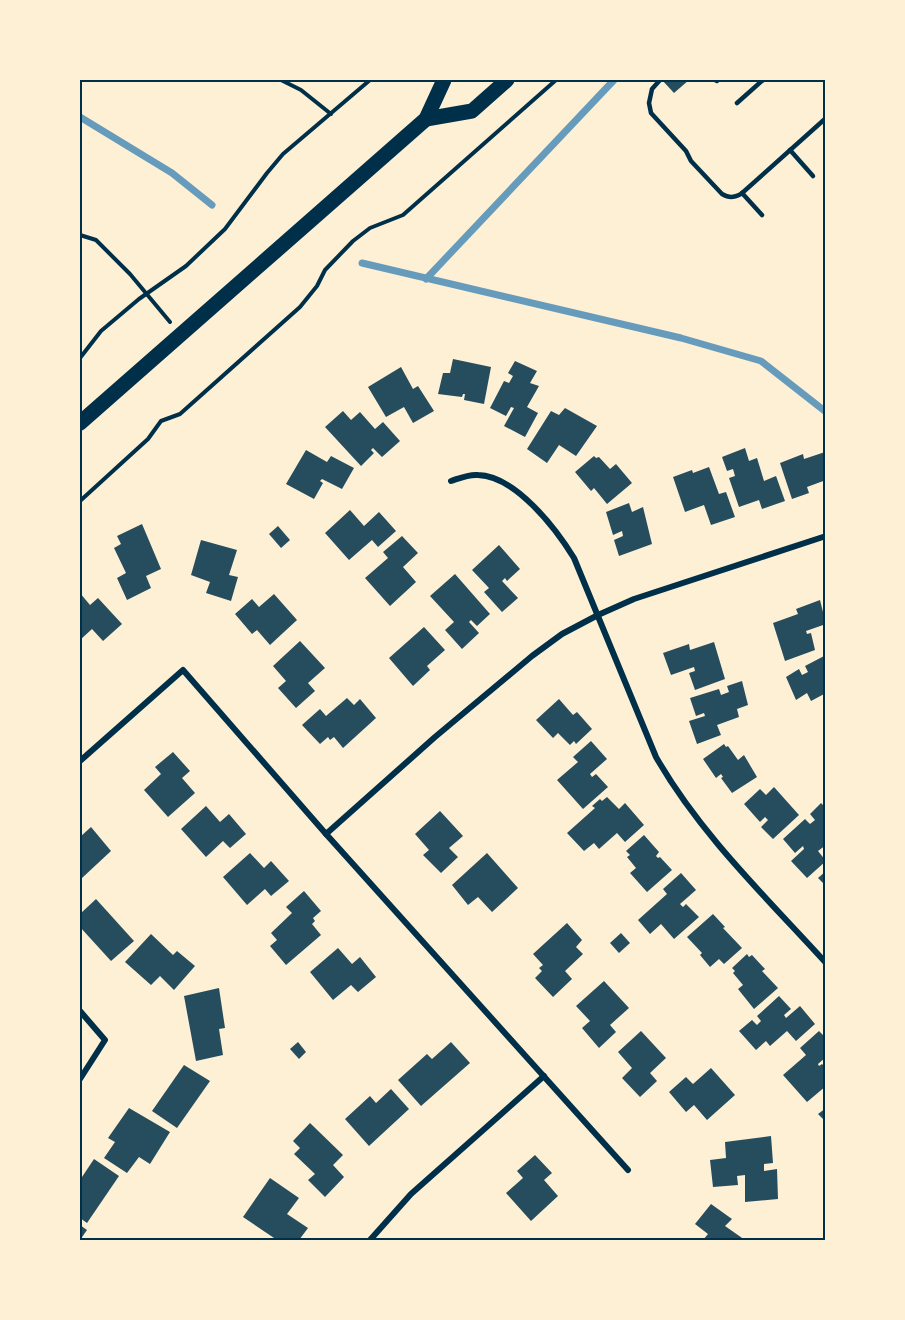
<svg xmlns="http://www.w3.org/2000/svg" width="905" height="1320" font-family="'IBM Plex Sans',sans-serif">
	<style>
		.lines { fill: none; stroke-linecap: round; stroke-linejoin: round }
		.stream { stroke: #669bbc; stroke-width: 7 }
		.building { fill: #264d5e }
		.path { stroke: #003049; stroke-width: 4 }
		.service { stroke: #003049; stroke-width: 4.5 }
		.minor { stroke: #003049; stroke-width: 6 }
		.primary { stroke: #003049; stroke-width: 15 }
		.neatline { fill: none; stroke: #003049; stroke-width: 2 }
	</style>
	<rect width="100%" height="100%" fill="#fdf0d5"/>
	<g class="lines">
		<!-- stream -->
		<g class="stream">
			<path d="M80,117l92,56 40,32"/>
			<path d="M362,263l319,75 80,23 65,51"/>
			<path d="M426,279l188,-199"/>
		</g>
	</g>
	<!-- building -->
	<g class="building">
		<path d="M662,80h27l-15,13z"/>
		<path d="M453,359l38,8 -7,37 -20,-4 1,-6h-2l-1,3 -24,-3 5,-21h7z"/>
		<path d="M515,361l22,10 -7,12 9,3 -12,21 11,6 -13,24 -21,-11 10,-18 -3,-1 -5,9 -16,-8 14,-27 5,2 4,-7 -5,-3z"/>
		<path d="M401,367l12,22 5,-3 16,25 -21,12 -9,-16 -18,10 -18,-30z"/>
		<path d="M565,408l32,18 -21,30 -17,-11 -12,18 -20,-14 24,-38 8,4z"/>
		<path d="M343,411l8,9 9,-8 15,17 8,-7 17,19 -18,16 -9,-9 -2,2 3,3 -13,13 -36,-39z"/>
		<path d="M745,448l4,13 8,-3 7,23 12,-5 9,25 -23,8 -3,-9 -20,7 -10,-29 6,-2 -2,-7 -6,2 -5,-14z"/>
		<path d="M306,450l21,12 4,-6 23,12 -12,21 -20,-10 -2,2 3,2 -9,16 -28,-15z"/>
		<path d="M825,452l1,28 -19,7 2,6 -17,6 -12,-36 23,-9 1,5z"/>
		<path d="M594,456l2,2 3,-1 11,12 6,-5 16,19 -25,21 -13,-16 -3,3 -16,-19z"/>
		<path d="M709,467l10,27 7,-2 9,25 -24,8 -7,-20 -19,7 -12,-35 19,-7 1,3z"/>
		<path d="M629,503l3,9 11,-5 9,37 -33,12 -5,-16 9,-4 -1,-5 -9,4 -7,-23z"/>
		<path d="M350,510l14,16 15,-14 17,19 -18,16 -6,-7 -23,20 -24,-27z"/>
		<path d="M142,524l19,45 -15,7 5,12 -24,12 -10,-22 9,-5 -12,-25 7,-4 -4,-8z"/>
		<path d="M278,526l12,14 -9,8 -12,-14z"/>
		<path d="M402,536l16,17 -15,14 13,15 -26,24 -25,-28 23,-20 -5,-6z"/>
		<path d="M201,540l36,10 -8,25 9,2 -7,24 -25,-8 4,-11 -19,-7z"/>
		<path d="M499,545l21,24 -13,12 -2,-3 -3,3 16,17 -16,14 -18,-20 5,-4 -17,-18z"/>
		<path d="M455,574l35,40 -13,12 -6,-6 -2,2 10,11 -17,16 -17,-19 9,-8 -24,-26z"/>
		<path d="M80,593l10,12 8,-7 24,26 -19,17 -11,-12 -12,11z"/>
		<path d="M274,594l23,26 -27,25 -13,-15 -5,4 -17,-20 17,-15 7,8z"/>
		<path d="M820,600l6,24 -20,7 1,3 4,-1 4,17 -30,11 -12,-38 25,-9 -2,-5z"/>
		<path d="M424,627l21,23 -18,16 3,4 -17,16 -24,-28z"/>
		<path d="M300,641l25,27 -17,15 7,8 -19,17 -18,-20 8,-7 -13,-15z"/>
		<path d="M714,642l11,37 -30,11 -6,-17 6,-2 -1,-4 -23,8 -8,-22 26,-9 1,6z"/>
		<path d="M826,655v38l-15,8 -4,-8 -11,7 -10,-23 13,-8 3,6 6,-3 -3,-6z"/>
		<path d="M742,681l6,24 -11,4 2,8 -22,8 4,10 -24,9 -8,-23 16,-5 -1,-3 -8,3 -6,-18 29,-9 2,6 8,-3 -2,-6z"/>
		<path d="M347,698l7,7 6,-6 16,19 -33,30 -9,-11 -4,3 -2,-3 -8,7 -18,-19 18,-16 6,7z"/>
		<path d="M559,699l14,16 4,-3 15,17 -16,15 -2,-3 -4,4 -12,-12 -5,5 -17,-18z"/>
		<path d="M591,741l16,18 -17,15 2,3 4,-3 12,13 -25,22 -26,-29 21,-18 -5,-5z"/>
		<path d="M724,744l2,3 2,-1 10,14 6,-5 13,22 -25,16 -11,-15 2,-1 -2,-3 -5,4 -13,-19z"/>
		<path d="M173,752l17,19 -8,7 13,15 -27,24 -24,-27 17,-16 -6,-7z"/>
		<path d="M774,787l25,28 -26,24 -12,-12 7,-7 -3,-3 -5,5 -16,-18 16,-15 6,6z"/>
		<path d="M607,797l12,12 6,-6 19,22 -19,17 -8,-9 -18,16 -5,-6 -10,8 -17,-18 28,-25 -3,-2 8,-7 2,2z"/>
		<path d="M821,803l5,5v37l-8,6 8,10 -19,17 -16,-17 13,-12 -1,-3 -8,7 -12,-14 22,-20 5,5 5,-4 -5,-6z"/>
		<path d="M206,806l14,16 9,-8 17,20 -16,14 -7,-7 -17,16 -25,-28z"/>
		<path d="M440,811l23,25 -14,12 9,9 -17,16 -18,-18 6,-5 -14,-16z"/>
		<path d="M91,827l20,24 -29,27 -2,-2v-39z"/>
		<path d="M644,835l15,17 -3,4 2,2 2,-1 12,13 -25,22 -17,-19 6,-5 -9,-11 3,-2 -4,-4z"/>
		<path d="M250,853l14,15 7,-7 18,20 -18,15 -6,-7 -18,16 -24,-28z"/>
		<path d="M487,853l31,35 -26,24 -14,-15 -10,8 -16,-20z"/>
		<path d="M826,871v15l-8,-8z"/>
		<path d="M681,873l15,17 -16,14 3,3 3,-3 13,13 -25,22 -13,-15 -11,10 -12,-14 29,-26 -4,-5z"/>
		<path d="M304,891l17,20 -8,7 2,3 -3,3 9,11 -35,30 -16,-19 7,-6 -6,-7 21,-20 -6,-6z"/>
		<path d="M96,899l38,42 -23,20 -31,-34v-13z"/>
		<path d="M713,914l12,13 -2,1 19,20 -18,16 -5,-5 -9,8 -10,-12 2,-2 -15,-16z"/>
		<path d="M567,923l15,17 -6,7 7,7 -18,17 7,8 -19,18 -18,-19 7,-7 -3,-3 4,-3 -10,-11z"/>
		<path d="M621,933l9,10 -11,10 -9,-10z"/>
		<path d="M151,934l22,21 4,-4 18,15 -21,24 -14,-14 -9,9 -26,-23z"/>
		<path d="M338,948l14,16 8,-7 16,20 -18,15 -7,-7 -18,15 -23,-28z"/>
		<path d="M747,954l2,3 3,-2 13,14 -3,2 16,17 -24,21 -16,-20 5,-4 -10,-12 2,-2 -3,-3z"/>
		<path d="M604,981l25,27 -19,17 6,7 -17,16 -17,-20 8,-7 -14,-15z"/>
		<path d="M219,988l6,40 -6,1 4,26 -27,6 -12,-65z"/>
		<path d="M779,996l12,13 -7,6 2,3 14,-12 15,18 -19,17 -9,-10 -17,15 -4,-5 -10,9 -17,-19 13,-11 5,5 4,-4 -4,-5z"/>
		<path d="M641,1031l25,27 -16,15 7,8 -17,16 -18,-19 10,-10 -14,-16z"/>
		<path d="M819,1031l7,7v19l-8,7 1,2 3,-2 4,4v18l-19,16 -24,-27 23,-20 -6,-7z"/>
		<path d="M298,1042l8,10 -7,7 -9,-10z"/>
		<path d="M451,1042l19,21 -49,43 -23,-26 29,-26 5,5z"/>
		<path d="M184,1065l26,16 -33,47 -25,-17z"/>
		<path d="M711,1068l24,27 -28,25 -13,-15 -8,7 -17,-20 17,-15 7,7z"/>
		<path d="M391,1089l18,20 -40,37 -24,-27 25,-23 6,7z"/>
		<path d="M129,1108l41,24 -20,32 -11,-7 -12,16 -23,-15 11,-16 -7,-4z"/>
		<path d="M826,1108v14l-8,-8z"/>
		<path d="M310,1123l33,32 -10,10 11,12 -19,20 -17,-17 7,-6 -21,-20 6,-6 -7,-7z"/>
		<path d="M771,1136l2,27 -9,1v7l13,-2 1,30 -33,3v-27l-8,1 1,9 -25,2 -3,-27 16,-2 -1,-16z"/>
		<path d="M535,1155l17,18 -8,7 14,16 -27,25 -25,-28 17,-15 -6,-7z"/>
		<path d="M94,1159l25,17 -32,47 -7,-5v-38z"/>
		<path d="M270,1178l29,20 -12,16 21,14 -9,12h-22l-34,-23z"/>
		<path d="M711,1204l21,15 -7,7 20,14h-42l5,-6 -13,-10z"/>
		<path d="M80,1225l7,5 -7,10z"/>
	</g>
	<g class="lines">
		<!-- path -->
		<g class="path">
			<path d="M281,80l20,10 30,24"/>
			<path d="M80,235l16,5 34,34 40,48"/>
			<path d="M80,358l21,-27 38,-32 47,-33 39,-37 42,-56 16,-19 87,-74"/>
			<path d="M80,501l68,-62 13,-18 19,-7 120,-107 17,-21 8,-16 28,-29 17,-13 33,-13 153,-135"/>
		</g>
		<!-- service -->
		<g class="service">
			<path d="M660,80l-8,9 -3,14 2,10 35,38 5,10 31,33c7,4 11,4 19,0l85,-76"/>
			<path d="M715,80l2,1"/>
			<path d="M737,103l26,-23"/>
			<path d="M790,150l23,26"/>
			<path d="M742,193l20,22"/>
		</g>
		<!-- minor -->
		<g class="minor">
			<path d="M451,481c9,-3 18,-7 27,-6 38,1 78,54 96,83l82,199c44,77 110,140 170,206"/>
			<path d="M80,761l103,-91 143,164 302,336"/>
			<path d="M326,834l109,-97 97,-81 30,-22 36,-19 36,-16 192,-63"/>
			<path d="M80,1011l25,29 -25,39"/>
			<path d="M370,1240l41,-46 133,-118"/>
		</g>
		<!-- primary -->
		<g class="primary">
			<path d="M426,119l46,-8 35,-31"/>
			<path d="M80,423l346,-304 18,-39"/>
		</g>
	</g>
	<!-- border -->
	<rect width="905" height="1320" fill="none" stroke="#fdf0d5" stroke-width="162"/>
	<rect x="81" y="81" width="743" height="1158" class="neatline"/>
</svg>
